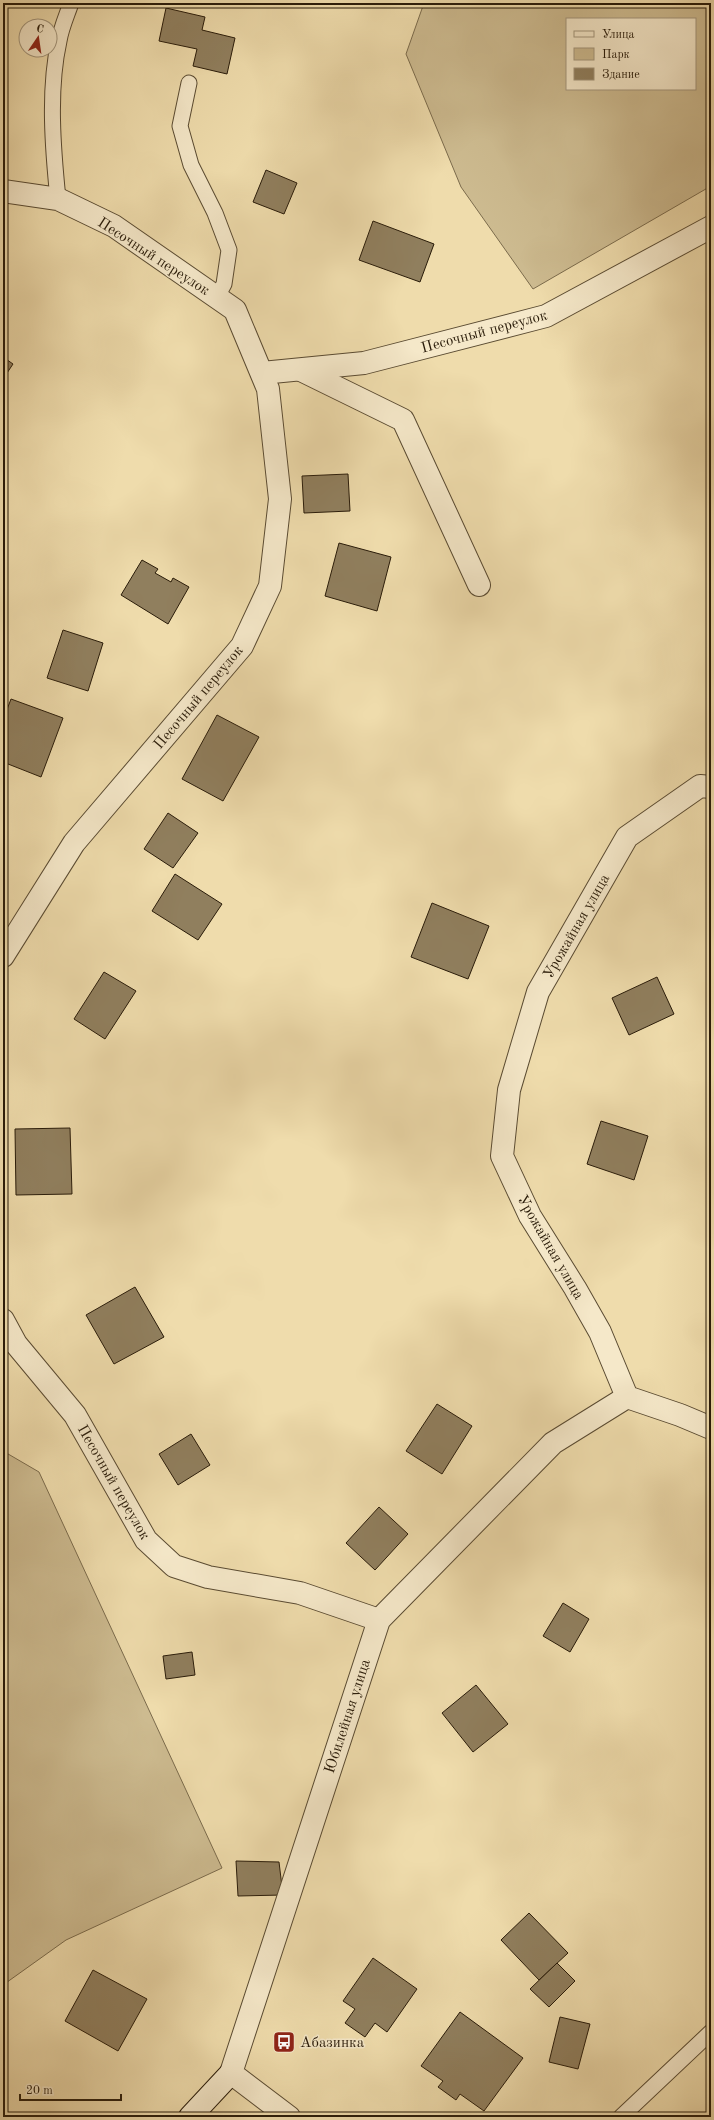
<svg xmlns="http://www.w3.org/2000/svg" width="714" height="2120" font-family="'Old Standard TT',serif">
	<style>
		.green { fill: #cdbb90; stroke: #7b6b4c; fill-rule: evenodd }
		.building { fill: #907f5e; stroke: #291b09 }
		.lines { fill: none; stroke-linecap: round; stroke-linejoin: round }
		.lane-casing { stroke: #5a4b32; stroke-width: 17 }
		.street-casing { stroke: #5a4b32; stroke-width: 24 }
		.secondary-casing { stroke: #291b09; stroke-width: 24 }
		.lane { stroke: #f5e8c9; stroke-width: 15 }
		.street { stroke: #f5e8c9; stroke-width: 22 }
		.secondary { stroke: #f5e8c9; stroke-width: 22 }
		.labels { text-anchor: middle; stroke-width: 3; stroke-linejoin: round; paint-order: stroke }
		.street-label { font-size: 15px; fill: #291b09; stroke: #f5e8c9 }
		.poi-label { font-size: 15px; fill: #291b09; stroke: #f5e8c9; text-anchor: start }
	</style>
	<rect width="100%" height="100%" fill="#efdcac"/>
	<filter id="stains"><feTurbulence type="fractalNoise" baseFrequency=".005" numOctaves="4"/><feColorMatrix values="0 0 0 0 .2 0 0 0 0 .09 0 0 0 0 .02 0 0 0 .5 -.17"/></filter>
	<radialGradient id="worn" r=".72"><stop offset=".6" stop-color="#630" stop-opacity="0"/><stop offset="1" stop-color="#630" stop-opacity=".3"/></radialGradient>
	<!-- green -->
	<g class="green">
		<path d="M424,3h287v183l-178,103 -72,-102 -55,-133zM567,19h128v70h-128z"/>
		<path d="M3,1451l36,21 183,396 -156,72 -63,45z"/>
	</g>
	<!-- building -->
	<g class="building">
		<path d="M166,8l39,9 -3,13 33,8 -8,36 -34,-8 4,-17 -38,-8z"/>
		<path d="M266,170l31,13 -13,31 -31,-12z"/>
		<path d="M373,221l61,23 -14,38 -61,-22z"/>
		<path d="M3,357l10,7 -10,15z"/>
		<path d="M348,474l2,37 -46,2 -2,-37z"/>
		<path d="M339,543l52,14 -14,54 -52,-15z"/>
		<path d="M142,560l16,9 -3,4 16,9 2,-4 16,9 -21,37 -47,-29z"/>
		<path d="M63,630l40,13 -15,48 -41,-13z"/>
		<path d="M11,699l52,19 -22,59 -38,-15v-42z"/>
		<path d="M217,715l42,22 -36,64 -41,-22z"/>
		<path d="M168,813l30,20 -25,35 -29,-19z"/>
		<path d="M175,874l47,30 -24,36 -46,-29z"/>
		<path d="M432,903l57,23 -21,53 -57,-22z"/>
		<path d="M104,972l32,19 -31,48 -31,-20z"/>
		<path d="M657,977l17,37 -45,21 -17,-37z"/>
		<path d="M601,1121l47,15 -14,44 -47,-16z"/>
		<path d="M70,1128l2,66 -56,1 -1,-66z"/>
		<path d="M135,1287l29,50 -50,27 -28,-49z"/>
		<path d="M437,1404l35,22 -30,48 -36,-23z"/>
		<path d="M191,1434l19,31 -32,20 -19,-31z"/>
		<path d="M379,1507l29,27 -33,36 -29,-27z"/>
		<path d="M563,1603l26,16 -19,33 -27,-16z"/>
		<path d="M192,1652l3,23 -29,4 -3,-23z"/>
		<path d="M476,1685l32,39 -35,28 -31,-39z"/>
		<path d="M236,1861l43,1 4,33 -45,1z"/>
		<path d="M529,1913l39,40 -29,27 -38,-40z"/>
		<path d="M373,1958l44,31 -30,43 -12,-9 -10,14 -20,-14 10,-14 -12,-8z"/>
		<path d="M557,1963l18,18 -26,26 -19,-18z"/>
		<path d="M93,1970l54,29 -29,52 -53,-30z"/>
		<path d="M460,2012l63,46 -39,53 -24,-17 -4,6 -18,-13 5,-6 -22,-15z"/>
		<path d="M560,2017l30,7 -12,45 -29,-7z"/>
	</g>
	<g class="lines">
		<!-- lane casing -->
		<g class="lane-casing">
			<g id="lane">
				<path d="M189,83l-9,43 11,39 24,48 14,37 -5,34 -7,13"/>
				<path d="M58,199c-5,-49 -10,-109 1,-158 2,-13 8,-26 12,-38"/>
				<path d="M621,2117l90,-85"/>
			</g>
		</g>
		<!-- street casing -->
		<g class="street-casing">
			<g id="street">
				<path d="M3,191l55,8 56,27 121,84 33,79 12,110 -10,87 -28,60 -168,197 -71,113"/>
				<path d="M301,370l102,50 76,165"/>
				<path d="M262,373l102,-10 182,-47 165,-89"/>
				<path d="M711,787l-11,-1 -73,51 -89,155 -29,98 -7,66 28,60 45,72 25,44 27,65 53,18 31,13"/>
				<path d="M3,1320l13,24 59,71 71,125 28,26 34,11 92,16 79,27"/>
				<path d="M289,2117l-58,-44 148,-453 174,-177 74,-46"/>
			</g>
		</g>
		<!-- secondary casing -->
		<g class="secondary-casing">
			<path id="secondary" d="M190,2117l41,-44"/>
		</g>
		<!-- lane -->
		<use href="#lane" class="lane"/>
		<!-- street -->
		<use href="#street" class="street"/>
		<!-- secondary -->
		<use href="#secondary" class="secondary"/>
	</g>
	<!-- icons -->
	<defs>
		<g id="bus-square" transform="scale(1.15)"><rect x="-9" y="-9" width="18" height="18" rx="4" fill="#8f2418" stroke="#f5e8c9"/><path d="M-5-6H5V4H4V6H2V4H-2V6H-4V4H-5ZM-3.5-4V0h7V-4ZM-3.5 1.2v1.5H-2V1.2ZM2 1.2v1.5H3.5V1.2Z" fill="#fff"/></g>
	</defs>
	<g fill-rule="evenodd">
		<use href="#bus-square" x="284" y="2042"/>
	</g>
	<g class="labels">
		<!-- street labels -->
		<g class="street-label">
			<text transform="translate(154 256) rotate(33)" y="5">Песочный переулок</text>
			<text transform="translate(484 331) rotate(-15)" y="5">Песочный переулок</text>
			<text transform="translate(198 697) rotate(-50)" y="5">Песочный переулок</text>
			<text transform="translate(576 926) rotate(-60)" y="5">Урожайная улица</text>
			<text transform="translate(551 1247) rotate(60)" y="5">Урожайная улица</text>
			<text transform="translate(114 1482) rotate(60)" y="5">Песочный переулок</text>
			<text transform="translate(347 1716) rotate(-72)" y="5">Юбилейная улица</text>
		</g>
		<!-- poi labels -->
		<g class="poi-label">
			<text x="300" y="2047">Абазинка</text>
		</g>
	</g>
	<!-- margin -->
	<rect width="714" height="2120" fill="none" stroke="#efdcac" stroke-width="16"/>
	<rect x="4" y="4" width="706" height="2112" fill="none" stroke="#291b09" stroke-width="2"/>
	<rect x="8" y="8" width="698" height="2104" fill="none" stroke="#291b09"/>
	<!-- legend -->
	<rect x="566" y="18" width="130" height="72" fill="#f5e8c9" stroke="#a3967c"/>
	<rect x="574" y="31" width="20" height="6" fill="#f5e8c9" stroke="#a3967c"/>
	<text x="602" y="38" font-size="12" fill="#291b09">Улица</text>
	<rect x="574" y="48" width="20" height="12" fill="#cdbb90" stroke="#a3967c"/>
	<text x="602" y="58" font-size="12" fill="#291b09">Парк</text>
	<rect x="574" y="68" width="20" height="12" fill="#907f5e" stroke="#a3967c"/>
	<text x="602" y="78" font-size="12" fill="#291b09">Здание</text>
	<!-- north arrow -->
	<g transform="translate(38 38) rotate(13)"><circle r="19" fill="#f5e8c9" stroke="#a3967c"/>
	<path d="M0-3L7 15L0 10L-7 15Z" fill="#8f2418"/>
	<text y="-6" font-size="11" font-weight="bold" text-anchor="middle" fill="#291b09">С</text>
	</g>
	<!-- scale -->
	<path d="M20 2094v6h101v-6" fill="none" stroke="#291b09" stroke-width="2"/>
	<text x="26" y="2094" font-size="12" fill="#291b09" stroke="#f5e8c9" stroke-width="3" paint-order="stroke">20 m</text>
	<rect width="100%" height="100%" filter="url(#stains)"/>
	<rect width="100%" height="100%" fill="url(#worn)"/>
</svg>
